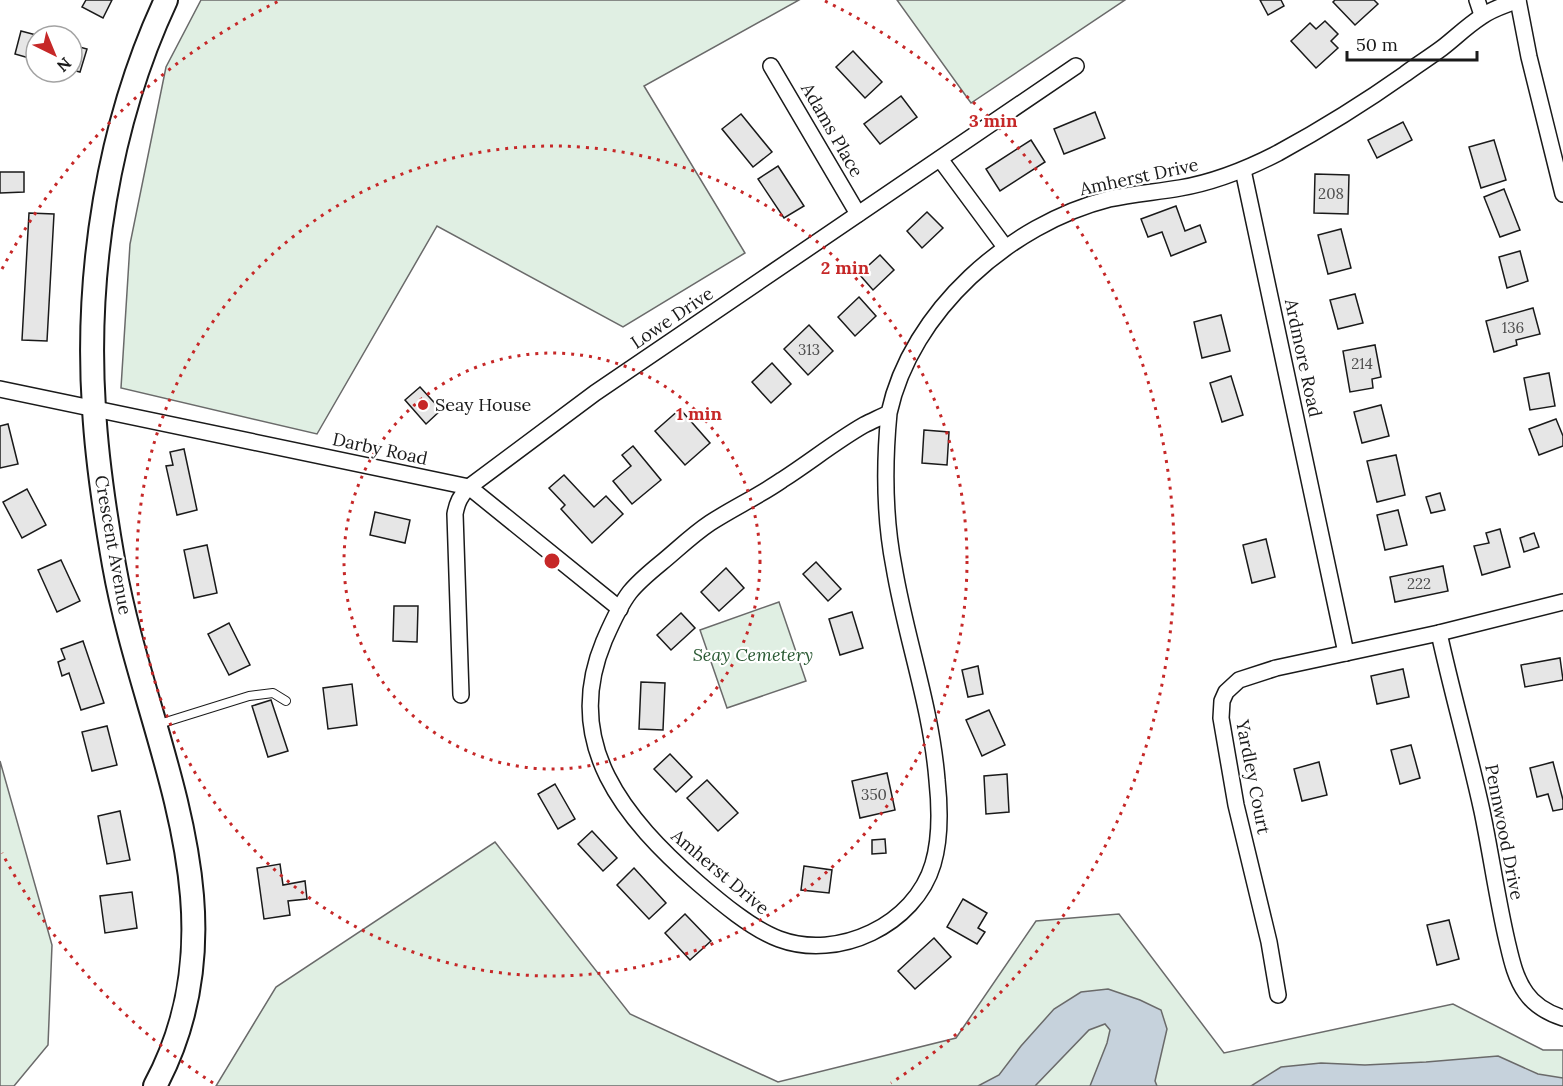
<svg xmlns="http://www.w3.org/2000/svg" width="1563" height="1086" font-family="Lora,serif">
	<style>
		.green { fill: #e0efe3; stroke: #6a6a6a; stroke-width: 1.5 }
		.water { fill: #c6d2dc; stroke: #6a6a6a; stroke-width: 1.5 }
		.building { fill: #e6e6e6; stroke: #1a1a1a; stroke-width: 1.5 }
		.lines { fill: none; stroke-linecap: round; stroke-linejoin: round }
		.lane-casing { stroke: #1a1a1a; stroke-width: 10 }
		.street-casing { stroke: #1a1a1a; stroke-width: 18 }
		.secondary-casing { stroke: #1a1a1a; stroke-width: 26 }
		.lane { stroke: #fff; stroke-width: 8 }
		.street { stroke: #fff; stroke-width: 15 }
		.secondary { stroke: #fff; stroke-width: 22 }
		.ring { fill: none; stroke: #c62828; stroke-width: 3; stroke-dasharray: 3 6 }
		.poi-dot { fill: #c62828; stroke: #fff; stroke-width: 2 }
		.labels { text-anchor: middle; stroke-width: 4.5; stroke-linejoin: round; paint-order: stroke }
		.number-label { font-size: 15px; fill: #4d4d4d }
		.street-label { font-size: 18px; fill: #1a1a1a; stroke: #fff }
		.poi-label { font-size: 18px; fill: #1a1a1a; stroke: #fff; text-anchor: start }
		.park-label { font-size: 18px; font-style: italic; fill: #2b5a34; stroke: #fff }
		.centre { fill: #c62828; stroke: #fff; stroke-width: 3 }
		.ring-label { font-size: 18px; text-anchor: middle; font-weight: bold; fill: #c62828; stroke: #fff; stroke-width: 4.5; stroke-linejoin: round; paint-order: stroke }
	</style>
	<rect width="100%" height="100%" fill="#fff"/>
	<!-- green -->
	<g class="green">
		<path d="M201,0h598l-155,86 101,167 -122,74 -186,-101 -120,208 -196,-46 9,-144 36,-177z"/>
		<path d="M897,0h228l-154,103z"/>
		<path d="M779,602l27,79 -79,27 -27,-78z"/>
		<path d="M0,761l52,184 -4,100 -34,41h-14z"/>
		<path d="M495,842l135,172 148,68 178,-44 80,-117 83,-7 105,139 229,-49 90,46h20v36h-1347l60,-99z"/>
	</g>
	<!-- water -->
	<g class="water">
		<path d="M1108,989l32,11 21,10 6,19 -12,52 2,5h-67l17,-43 3,-13 -5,-6 -16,6 -54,56h-57l21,-11 22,-29 33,-37 27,-17z"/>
		<path d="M1498,1056l40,18 25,4v8h-312l30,-19 40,-4 44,2 61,-3z"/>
	</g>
	<!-- building -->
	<g class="building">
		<path d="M86,0h26l-9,18 -21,-11z"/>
		<path d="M1260,0h21l3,6 -16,9z"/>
		<path d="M1335,0h39l4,4 -23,21 -22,-23z"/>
		<path d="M1325,21l13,13 -7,7 7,7 -22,20 -25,-27 19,-18 6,6z"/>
		<path d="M21,31l19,5h-4v24l-21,-6z"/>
		<path d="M72,45l15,4 -7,23 -8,-2z"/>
		<path d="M853,51l29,31 -17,16 -29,-31z"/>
		<path d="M901,96l16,21 -37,27 -16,-20z"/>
		<path d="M1095,112l10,26 -41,16 -10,-25z"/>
		<path d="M741,114l31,38 -19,15 -31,-38z"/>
		<path d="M1403,122l9,18 -35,18 -9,-18z"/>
		<path d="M1031,140l14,22 -45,29 -14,-22z"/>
		<path d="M1494,140l12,40 -25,8 -12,-41z"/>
		<path d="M778,166l26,40 -20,12 -26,-39z"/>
		<path d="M0,172h24v20l-24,1z"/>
		<path d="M1315,174l34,1 -1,39 -34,-1z"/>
		<path d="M1504,189l16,41 -20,7 -16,-40z"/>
		<path d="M1176,206l9,25 15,-6 6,17 -35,14 -9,-24 -14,5 -7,-18z"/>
		<path d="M927,212l16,16 -21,20 -15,-17z"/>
		<path d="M29,213l25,1 -7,127 -25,-1z"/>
		<path d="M1341,229l10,39 -23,6 -10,-39z"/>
		<path d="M1520,251l8,30 -21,7 -8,-31z"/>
		<path d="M880,255l14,15 -21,20 -14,-16z"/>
		<path d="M1355,294l8,29 -25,6 -8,-29z"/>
		<path d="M859,297l17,19 -21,20 -17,-19z"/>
		<path d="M1533,308l7,26 -24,6 1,5 -23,7 -8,-31z"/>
		<path d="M1221,315l9,36 -28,7 -8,-36z"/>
		<path d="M809,325l24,26 -25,24 -24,-26z"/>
		<path d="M1375,345l6,32 -9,2 1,9 -23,4 -7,-41z"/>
		<path d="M772,363l19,21 -20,19 -19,-21z"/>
		<path d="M1549,373l6,33 -25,4 -6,-32z"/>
		<path d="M1231,376l12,39 -21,7 -12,-39z"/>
		<path d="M420,387l21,23 -15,14 -21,-24z"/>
		<path d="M1381,405l8,31 -27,7 -8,-31z"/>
		<path d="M680,409l30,34 -25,22 -30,-34z"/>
		<path d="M1556,419l7,17v10l-24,9 -10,-26z"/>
		<path d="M8,424l10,40 -18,4v-42z"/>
		<path d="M924,430l25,2 -2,33 -25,-2z"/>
		<path d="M633,446l28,34 -29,24 -19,-23 18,-15 -9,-11z"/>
		<path d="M184,449l13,61 -20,5 -11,-49 7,-1 -3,-13z"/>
		<path d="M1396,455l9,40 -28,7 -10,-41z"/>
		<path d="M564,475l30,32 12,-11 17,18 -31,29 -31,-34 4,-4 -16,-17z"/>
		<path d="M27,489l19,36 -24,13 -19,-36z"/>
		<path d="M1440,493l5,17 -14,3 -5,-16z"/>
		<path d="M1398,510l9,35 -22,5 -8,-35z"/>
		<path d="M375,512l35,8 -5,23 -35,-8z"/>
		<path d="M1500,529l10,38 -28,8 -8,-29 15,-3 -3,-10z"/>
		<path d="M1534,533l5,14 -15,5 -4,-14z"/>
		<path d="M1266,539l9,38 -23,6 -9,-38z"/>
		<path d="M207,545l10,48 -23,5 -10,-48z"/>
		<path d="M61,560l19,41 -23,11 -19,-42z"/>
		<path d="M816,562l25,27 -13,12 -25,-27z"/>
		<path d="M1443,566l5,25 -53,11 -5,-25z"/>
		<path d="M726,568l18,20 -25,23 -18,-19z"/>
		<path d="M394,606h24l-1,36 -24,-1z"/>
		<path d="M852,612l11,36 -23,7 -11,-36z"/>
		<path d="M681,613l14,15 -24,22 -14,-15z"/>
		<path d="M229,623l21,42 -21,10 -21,-41z"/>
		<path d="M83,641l21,62 -23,7 -12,-37 -7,3 -4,-14 7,-3 -4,-10z"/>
		<path d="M1560,658l3,22 -38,7 -4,-22z"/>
		<path d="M978,666l5,28 -15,3 -6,-27z"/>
		<path d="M1403,669l6,28 -32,7 -6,-28z"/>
		<path d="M641,682l24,1 -2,47 -24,-1z"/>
		<path d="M352,684l5,41 -29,4 -5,-41z"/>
		<path d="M271,700l17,51 -20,6 -16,-51z"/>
		<path d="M989,710l16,35 -23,11 -16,-36z"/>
		<path d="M107,726l10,39 -25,6 -10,-39z"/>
		<path d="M1411,745l9,33 -20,6 -9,-34z"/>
		<path d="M670,754l22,23 -16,15 -22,-23z"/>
		<path d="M1319,762l8,33 -25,6 -8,-32z"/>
		<path d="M1553,762l10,38v9l-10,2 -5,-17 -11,3 -7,-29z"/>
		<path d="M887,773l8,37 -35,8 -8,-37z"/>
		<path d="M1007,774l2,38 -23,2 -2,-38z"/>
		<path d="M707,780l31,33 -20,18 -31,-33z"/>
		<path d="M555,784l20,35 -17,10 -20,-35z"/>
		<path d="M120,811l10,49 -23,4 -9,-48z"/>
		<path d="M592,831l25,27 -14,13 -25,-27z"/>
		<path d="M885,839l1,14 -14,1v-14z"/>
		<path d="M280,864l3,21 22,-4 2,18 -19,2 2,14 -26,4 -7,-51z"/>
		<path d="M804,866l28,4 -3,23 -28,-3z"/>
		<path d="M634,868l32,35 -17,16 -32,-34z"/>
		<path d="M132,892l5,36 -32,5 -5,-37z"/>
		<path d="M963,899l24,14 -9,15 7,4 -8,12 -30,-17z"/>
		<path d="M685,914l26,27 -21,19 -25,-27z"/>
		<path d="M1449,920l10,39 -22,6 -10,-40z"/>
		<path d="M934,938l17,19 -36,32 -17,-18z"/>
	</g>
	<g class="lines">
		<!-- lane casing -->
		<g class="lane-casing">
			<path id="lane" d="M156,725l93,-29 24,-3 13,8"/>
		</g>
		<!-- street casing -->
		<g class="street-casing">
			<g id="street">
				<path d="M1477,0l5,15"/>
				<path d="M1518,0l11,57 34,137"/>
				<path d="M771,66l87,148"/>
				<path d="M940,159l65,88"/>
				<path d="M1243,170l103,483"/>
				<path d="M0,389l469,98 151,122"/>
				<path d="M889,413c-5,52 -5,103 5,154 12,72 37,139 43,213 3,28 4,57 -4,84 -18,61 -95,97 -154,75 -27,-10 -59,-37 -81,-56 -73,-64 -137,-139 -94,-242 7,-16 15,-35 26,-49 9,-11 20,-20 31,-29 16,-13 31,-28 49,-40 23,-15 49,-27 72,-43 28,-18 54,-39 82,-55 8,-4 17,-8 25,-12 22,-102 121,-189 220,-214 23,-5 48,-7 71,-11 35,-6 67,-19 98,-35 44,-24 86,-50 127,-79 12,-9 25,-17 37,-26 13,-10 25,-22 39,-31 10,-8 25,-12 37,-17"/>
				<path d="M1439,633c13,60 30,118 43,178 9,43 15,87 25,130 4,17 8,37 19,52 9,13 22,20 37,25"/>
				<path d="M461,695l-6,-181c2,-11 5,-18 14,-27l126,-94 481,-327"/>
				<path d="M1278,995l-9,-53 -33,-137 -15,-87 1,-17 4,-9 13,-12 37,-12 163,-35 124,-31"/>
			</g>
		</g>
		<!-- secondary casing -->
		<g class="secondary-casing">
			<path id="secondary" d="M155,1086c94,-175 -10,-346 -41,-521 -9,-51 -17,-103 -20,-156 -9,-136 14,-285 72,-409"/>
		</g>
		<!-- lane -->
		<use href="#lane" class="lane"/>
		<!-- street -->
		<use href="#street" class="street"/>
		<!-- secondary -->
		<use href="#secondary" class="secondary"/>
	</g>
	<!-- distance rings -->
	<g class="ring">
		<circle cx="552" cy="561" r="208"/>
		<circle cx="552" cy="561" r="415"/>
		<path d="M213 1083A623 623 0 0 1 2 853M2 269A623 623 0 0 1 279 1M825 1A623 623 0 0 1 891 1083"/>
	</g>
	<!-- markers -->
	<circle class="poi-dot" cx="423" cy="405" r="6"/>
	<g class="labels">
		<!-- number labels -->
		<g class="number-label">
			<text x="1331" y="199">208</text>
			<text x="1513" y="333">136</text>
			<text x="809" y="355">313</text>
			<text x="1362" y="369">214</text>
			<text x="1419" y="589">222</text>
			<text x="874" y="800">350</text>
		</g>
		<!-- street labels -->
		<g class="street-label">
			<text transform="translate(832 130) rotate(60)" y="6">Adams Place</text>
			<text transform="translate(1139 177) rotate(-12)" y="6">Amherst Drive</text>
			<text transform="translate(672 318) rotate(-34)" y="6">Lowe Drive</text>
			<text transform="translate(1303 358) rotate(78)" y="6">Ardmore Road</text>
			<text transform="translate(380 449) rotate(12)" y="6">Darby Road</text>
			<text transform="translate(113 545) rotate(80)" y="6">Crescent Avenue</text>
			<text transform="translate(1253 777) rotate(79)" y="6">Yardley Court</text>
			<text transform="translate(1504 832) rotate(79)" y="6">Pennwood Drive</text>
			<text transform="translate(720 872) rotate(40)" y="6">Amherst Drive</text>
		</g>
		<!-- poi labels -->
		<g class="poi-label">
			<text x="435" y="411">Seay House</text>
		</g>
		<!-- park labels -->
		<g class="park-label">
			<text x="753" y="661">Seay Cemetery</text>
		</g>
	</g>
	<circle cx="552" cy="561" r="9" class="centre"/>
	<g class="ring-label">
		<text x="993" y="127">3 min</text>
		<text x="845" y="274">2 min</text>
		<text x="699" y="420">1 min</text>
	</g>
	<!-- north arrow -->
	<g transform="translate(54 54) rotate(137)"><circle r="28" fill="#ffffff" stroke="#a3a3a3" stroke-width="1.5"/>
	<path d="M0-4.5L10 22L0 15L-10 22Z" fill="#c62828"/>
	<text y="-9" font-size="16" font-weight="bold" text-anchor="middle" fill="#1a1a1a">N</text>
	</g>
	<!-- scale -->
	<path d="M1347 51v9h130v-9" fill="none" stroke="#1a1a1a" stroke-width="3"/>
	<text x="1356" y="51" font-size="18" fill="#1a1a1a" stroke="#ffffff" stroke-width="4.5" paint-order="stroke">50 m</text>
</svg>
